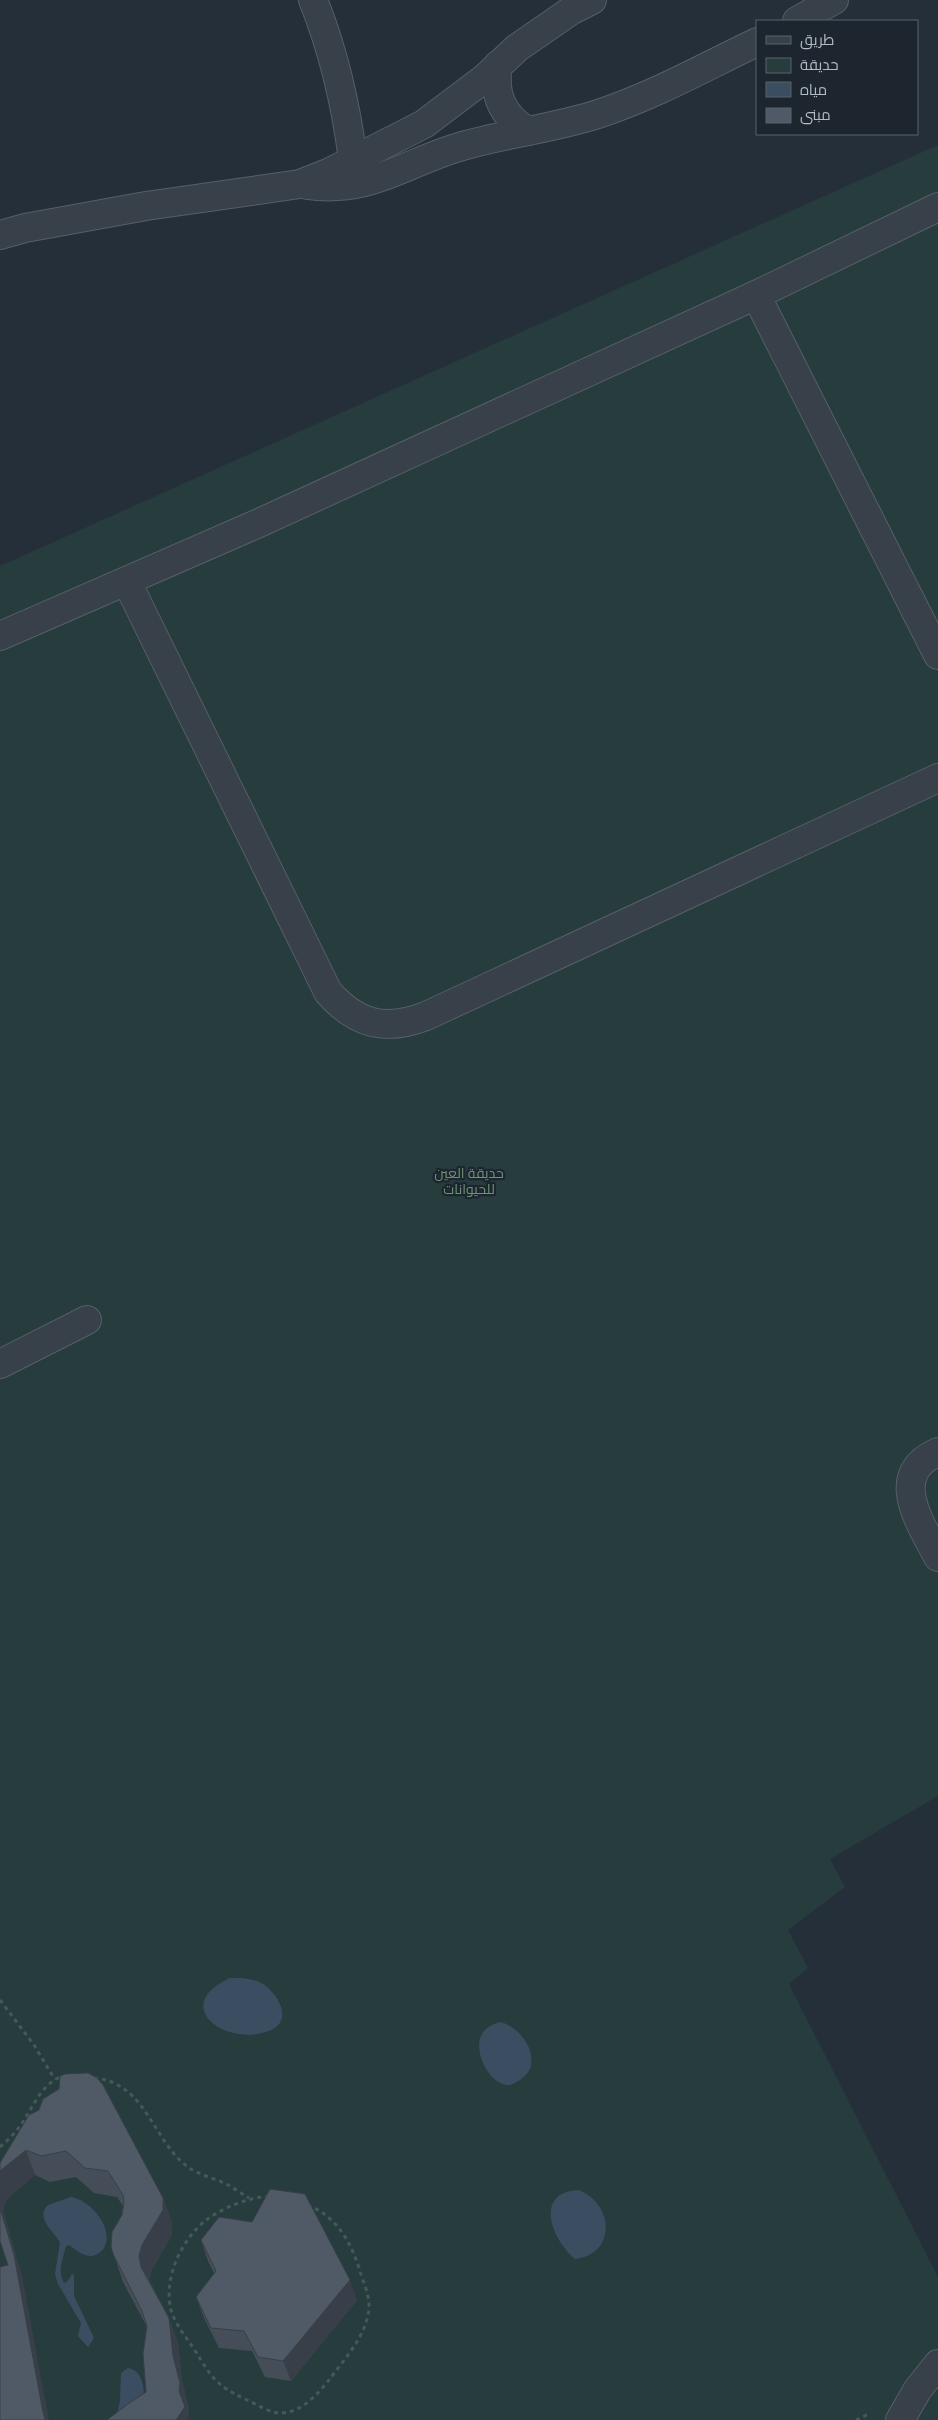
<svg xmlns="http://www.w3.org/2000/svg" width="938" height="2420" font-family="Overpass,Cairo,sans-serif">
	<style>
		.green { fill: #273c3c }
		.water { fill: #3b4e61 }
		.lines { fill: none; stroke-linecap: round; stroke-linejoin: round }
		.minor-casing { stroke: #565f68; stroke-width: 30 }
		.path { stroke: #46595a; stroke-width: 3; stroke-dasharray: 4 4; stroke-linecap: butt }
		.minor { stroke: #38414a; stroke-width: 28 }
		.wall { fill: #454d59 }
		.shaded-wall { fill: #383f48 }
		.building { fill: #505a67; stroke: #383f48 }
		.labels { text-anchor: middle; stroke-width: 4.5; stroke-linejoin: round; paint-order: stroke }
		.park-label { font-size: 14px; fill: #6c9573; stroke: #1d262f }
	</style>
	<rect width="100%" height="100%" fill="#252f3a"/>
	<!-- green -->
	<path class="green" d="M938,145v1651l-108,63 15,28 -57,43 20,38 -19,16 149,293v143h-938v-1854z"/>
	<!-- water -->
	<g class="water">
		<path d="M230,1978c9,0 18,0 27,3 17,6 39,38 14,49 -43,19 -103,-24 -41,-52z"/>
		<path d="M500,2022c18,4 37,27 30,47 -2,4 -6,8 -10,11 -4,2 -9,6 -14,5 -20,-4 -34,-38 -23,-53 5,-6 11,-8 17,-10z"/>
		<path d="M578,2190c36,13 39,64 -3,69 -23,-19 -42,-66 3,-69z"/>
		<path d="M71,2197c19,3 44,31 33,51 -12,15 -23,6 -35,-3l-3,1c-3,13 -9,25 -2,37l3,-1 5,-8 2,1v21l20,42 -6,9 -10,-11 3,-13 -23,-39 -3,-10 5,-32c-7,-11 -25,-25 -12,-37z"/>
		<path d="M128,2368c21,3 16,38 14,52l-25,-6 3,-13 1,-28z"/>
	</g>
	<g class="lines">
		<!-- minor casing -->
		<g class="minor-casing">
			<g id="minor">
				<path d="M313,0c21,52 33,105 40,160"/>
				<path d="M797,21l37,-21"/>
				<path d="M498,65c-5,29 4,51 30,66"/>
				<path d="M307,185c66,9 99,-24 159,-40 43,-12 89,-17 132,-31 55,-18 107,-47 159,-72"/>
				<path d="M0,235l25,-7 121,-22 154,-22 28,-11 96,-49 61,-46 32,-30 55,-38 20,-10"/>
				<path d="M756,295l182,360"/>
				<path d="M127,582l201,410c28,32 57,40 98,24l512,-238"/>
				<path d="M0,636l259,-113 497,-228 182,-88"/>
				<path d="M0,1364l87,-44"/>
				<path d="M938,1452c-52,22 -17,72 0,105"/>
				<path d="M900,2420l18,-31 20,-25"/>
			</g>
		</g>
		<!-- path -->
		<g class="path">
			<path d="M0,2000l34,45 20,33"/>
			<path d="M94,2078c52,4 59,64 94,89 11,8 26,11 38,17 8,4 16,10 23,14"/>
			<path d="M0,2147c6,-5 12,-11 17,-17 14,-17 23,-47 46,-54"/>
			<path d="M269,2196c52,5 76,27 91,75 3,11 10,25 9,37 -2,26 -22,48 -37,68 -12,16 -29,36 -50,37 -11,1 -26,-9 -35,-13 -33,-16 -34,-21 -53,-51 -8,-12 -19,-25 -23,-39 -8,-31 10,-70 35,-90 18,-13 42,-22 63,-24z"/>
			<path d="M856,2420l13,-6"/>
		</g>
		<!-- minor -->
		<use href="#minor" class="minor"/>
	</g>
	<!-- wall -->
	<g class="wall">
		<path d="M29,2115l134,83 9,25v12l-21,36 -2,9 20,38 9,25 4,38 7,28 -1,7 -42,-24 1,-65 -24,-45 -12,-35 11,-32 1,-9 -6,-9 -23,-4 -18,-16 -26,5 -15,-7 -29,25 -3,11 20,70 -15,-16 -8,-24v-78z"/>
		<path d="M201,2240l156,60 -66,81 -26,-4 -13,-26 -33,-3 -15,-30 -8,-21 18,-24 -6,-12z"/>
	</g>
	<!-- shaded-wall -->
	<g class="shaded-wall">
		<path d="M26,2150l9,25 -29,25 -3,11 20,70 26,139h-4l-2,-8 -43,-204v-37z"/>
		<path d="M163,2198l9,25v12l-21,36 -3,10 -7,-14 -2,-11 3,-11z"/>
		<path d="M350,2280l7,20 -66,81 -8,-20z"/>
		<path d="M169,2318l9,25 4,38 7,28 -1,7 1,4h-13l3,-29 -6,-35z"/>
	</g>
	<!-- building -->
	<g class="building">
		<path d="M88,2073l9,5 6,7 60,113v12l-21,35 -3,11 2,11 28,51 4,38 7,27 -1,8 6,16 -9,13h-69l21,-16 18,-12 -3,-38 4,-28 -5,-15 -28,-55 -3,-9 1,-15 10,-17 2,-13 -1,-7 -15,-24 -23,-3 -19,-17 -25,5 -15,-6 -26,21v-8l29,-48 10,-5 4,-11 16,-10 1,-13 5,-2z"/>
		<path d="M270,2189l35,5 45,86 -67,81 -25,-4 -14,-26 -33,-3 -15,-31 20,-26 -15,-31 18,-23 33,5z"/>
		<path d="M0,2208l14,47 29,157 2,8h-45v-153l8,-2 -8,-24z"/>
	</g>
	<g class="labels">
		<!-- park labels -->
		<g class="park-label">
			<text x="469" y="1178">حديقة العين<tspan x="469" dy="16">للحيوانات</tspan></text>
		</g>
	</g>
	<!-- legend -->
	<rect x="756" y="20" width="162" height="115" fill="#1d262f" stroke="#59626b"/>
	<rect x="766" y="36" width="25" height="8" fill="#38414a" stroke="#59626b"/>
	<text x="800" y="45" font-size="15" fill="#b3bcc6">طريق</text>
	<rect x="766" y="58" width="25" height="15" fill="#273c3c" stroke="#59626b"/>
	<text x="800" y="70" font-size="15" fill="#b3bcc6">حديقة</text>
	<rect x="766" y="82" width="25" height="15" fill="#3b4e61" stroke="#59626b"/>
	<text x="800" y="95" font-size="15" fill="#b3bcc6">مياه</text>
	<rect x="766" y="108" width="25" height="15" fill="#505a67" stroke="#59626b"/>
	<text x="800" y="120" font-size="15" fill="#b3bcc6">مبنى</text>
</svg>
